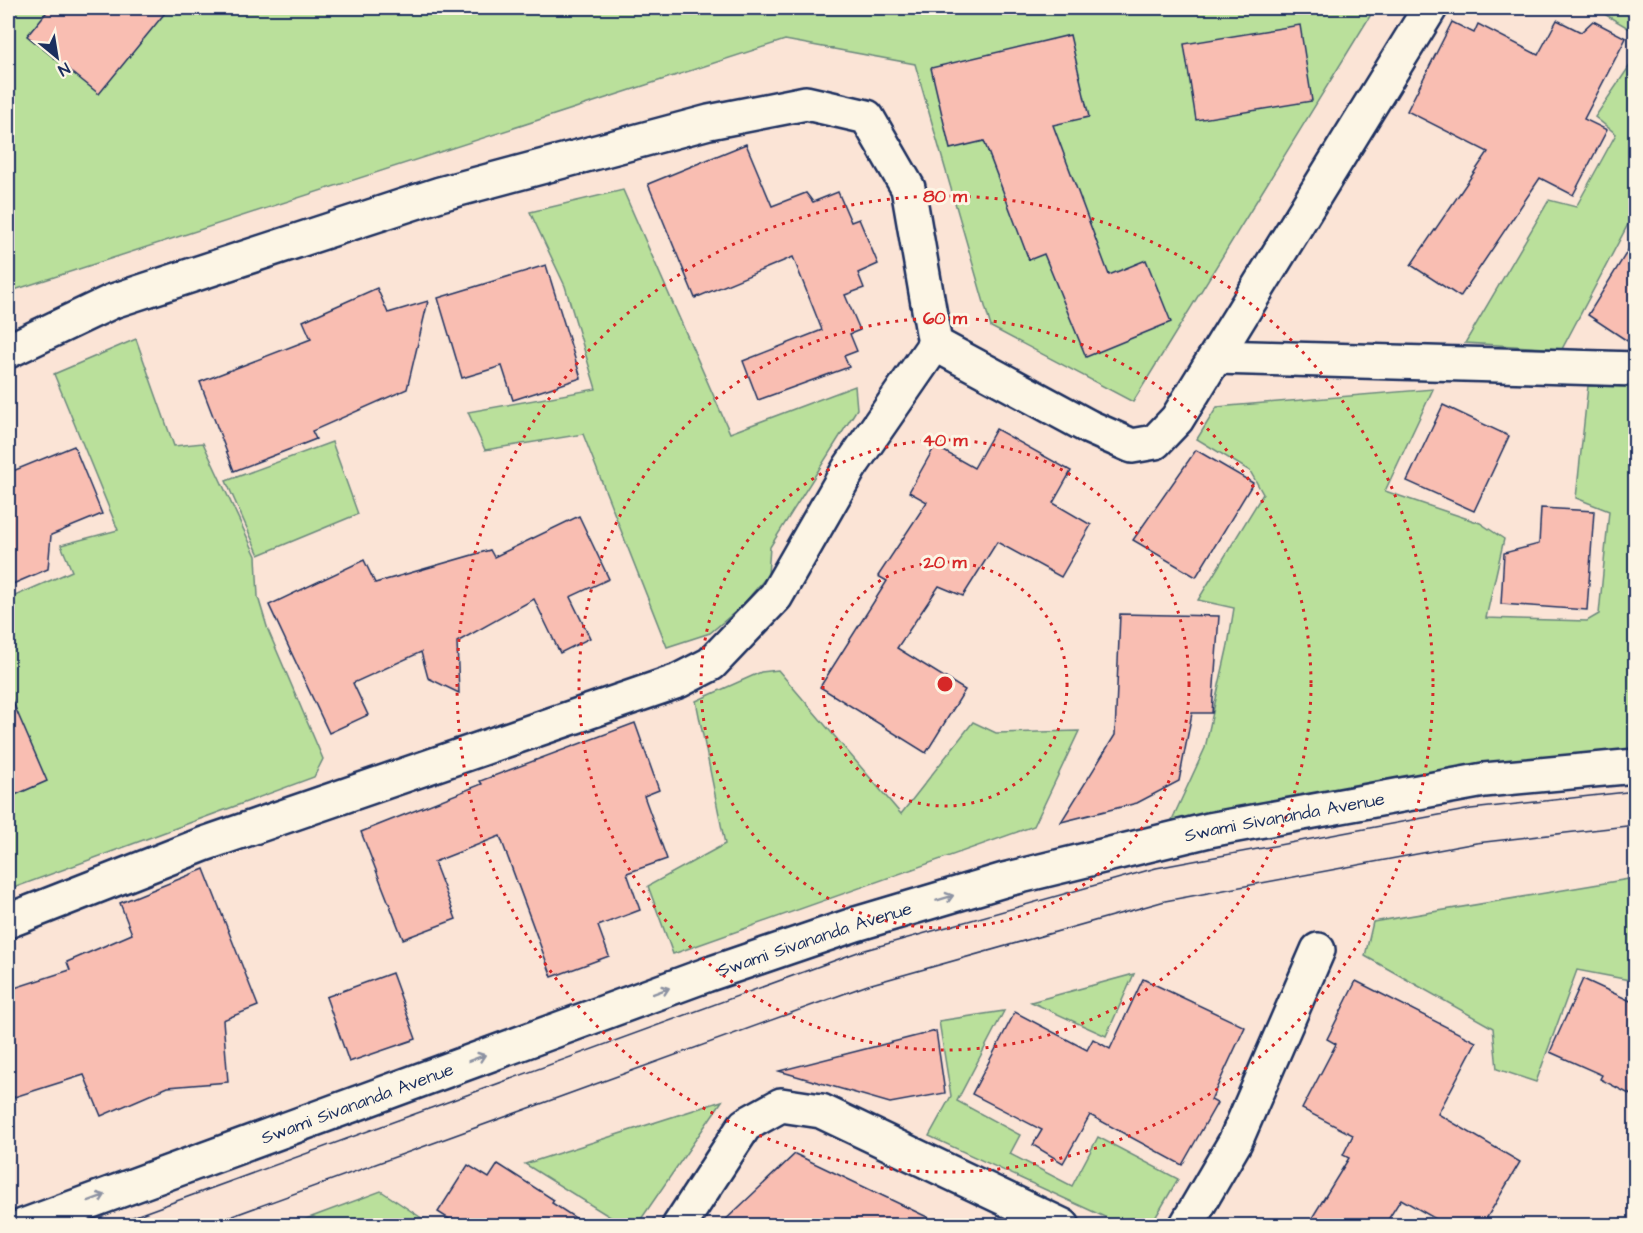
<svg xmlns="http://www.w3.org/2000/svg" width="1643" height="1233" font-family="'Architects Daughter',sans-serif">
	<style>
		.green { fill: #bae09b; stroke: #6a887c; stroke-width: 1.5 }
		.building { fill: #f9beb2; stroke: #1b2f5e; stroke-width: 1.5 }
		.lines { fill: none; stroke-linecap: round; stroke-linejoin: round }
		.minor-casing { stroke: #1b2f5e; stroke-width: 38 }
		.tertiary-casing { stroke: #1b2f5e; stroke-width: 38 }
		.minor { stroke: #fcf5e5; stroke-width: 33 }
		.tertiary { stroke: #fcf5e5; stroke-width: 33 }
		.tram { stroke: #1b2f5e; stroke-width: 1.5 }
		.oneway { stroke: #8c92a2 }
		.ring { fill: none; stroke: #d62828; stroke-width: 3; stroke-dasharray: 3 6 }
		.labels { text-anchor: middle; stroke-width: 6; stroke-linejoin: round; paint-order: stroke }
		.street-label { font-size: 18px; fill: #1b2f5e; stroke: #fcf5e5 }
		.centre { fill: #d62828; stroke: #fcf5e5; stroke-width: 3 }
		.ring-label { font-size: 18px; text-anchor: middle; font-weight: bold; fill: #d62828; stroke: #fcf5e5; stroke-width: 6; stroke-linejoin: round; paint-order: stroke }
	</style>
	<rect width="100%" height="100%" fill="#fbe4d6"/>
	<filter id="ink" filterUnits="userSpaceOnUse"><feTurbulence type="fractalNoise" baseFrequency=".0167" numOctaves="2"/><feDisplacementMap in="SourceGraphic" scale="12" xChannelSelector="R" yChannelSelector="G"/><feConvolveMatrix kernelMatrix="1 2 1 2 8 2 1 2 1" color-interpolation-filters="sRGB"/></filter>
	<g filter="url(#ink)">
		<!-- green -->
		<g class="green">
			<path d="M8,8h1367l-242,394 -142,-75 -76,-263 -130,-24 -777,252z"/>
			<path d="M1594,8h41v24z"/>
			<path d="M1635,58v153l-73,138 -97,-6 84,-143 27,7 40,-73 -21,-17z"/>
			<path d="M623,190l107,243 125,-47 2,23 -87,138 -2,28 -27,32 -31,26 -43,14 -84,-213 -98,16 -17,-38 128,-23 -31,-103 -35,-74z"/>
			<path d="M136,339l38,107 29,-3 53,113 2,41 10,33 55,129 -9,18 -306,113v-291l64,-28 -11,-26 57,-15 -64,-156z"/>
			<path d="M1588,386l47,1v361l-318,48 -146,26 34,-74 23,-103 6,-37 -36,-8 65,-106 -13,-23 -53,-32 20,-32 216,-18 -48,102 95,32 24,16 -18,79 101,3 12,-7 10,-103 -33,-13z"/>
			<path d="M332,442l26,72 -99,41 -33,-74z"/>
			<path d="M778,670l123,144 72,-92 23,11 83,-2 -45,95 -361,128 -25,-68 77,-42 -29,-143 65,-29z"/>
			<path d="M1635,878v103l-58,-11 -41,112 -39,-13 -4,-41 -128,-72 8,-34z"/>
			<path d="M1134,974l-28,62 -75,-34z"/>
			<path d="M1004,1011l-47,90 63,34 -10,19 62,32 26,-49 80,42 -27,46h-29l-193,-89 22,-40 -12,-75z"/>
			<path d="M722,1101l-85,124h-14l-98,-61z"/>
			<path d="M381,1191l51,34h-142z"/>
		</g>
		<!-- building -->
		<g class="building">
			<path d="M50,8h119l-70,86 -72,-58z"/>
			<path d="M1557,20l24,12 12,-11 33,17 -42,81 23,11 -34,65 -33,-17 -80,119 -49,-32 77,-113 -81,-41 45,-89 22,11 4,-9 60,31z"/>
			<path d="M1300,25l12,76 -116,19 -12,-76z"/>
			<path d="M1070,35l19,82 -36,8 56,150 37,-15 25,62 -85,35 -42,-103 -15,6 -45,-119 -34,8 -19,-81z"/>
			<path d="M746,144l26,62 34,-13 7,9 25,-10 13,30 8,-3 19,45 -20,9 6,15 -19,7 15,35 -10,4 7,17 -13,5 5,11 -91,33 -15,-39 79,-31 -29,-73 -98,41 -47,-114z"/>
			<path d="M1635,239v107l-47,-31z"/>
			<path d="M546,265l35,113 -68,22 -11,-34 -40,12 -24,-80z"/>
			<path d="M377,288l11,25 40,-12 -21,88 -95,42 4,8 -82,32 -34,-89 111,-43 -8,-18z"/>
			<path d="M1443,405l66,31 -35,75 -67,-30z"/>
			<path d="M996,429l75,42 -18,32 38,22 -30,52 -64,-35 -34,54 -24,-10 -42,62 68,42 -39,63 -106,-66 67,-106 -9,-5 49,-74 -18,-10 26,-46 39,22z"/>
			<path d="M74,446l28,68 -51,21 -3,34 -40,17v-113z"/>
			<path d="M1196,450l57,33 -57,94 -63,-37z"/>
			<path d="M1541,508l53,3 -7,99 -86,-6 3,-51 35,-9z"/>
			<path d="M579,516l30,63 -39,18 20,41 -30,15 -26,-54 -77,43 2,51 -31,-15 -7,-26 -68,31 15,32 -39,18 -60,-128 95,-45 11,23 115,-33 4,7z"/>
			<path d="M1120,614l99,2 -7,97h-20l-13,68 -42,22 -76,19 54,-87z"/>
			<path d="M8,691l39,90 -39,17z"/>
			<path d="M635,723l24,67 -15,6 23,63 -40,14 13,37 -42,16 11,30 -57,21 -52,-141 -66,26 22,57 -53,20 -42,-107 121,-48 -2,-3z"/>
			<path d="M204,869l54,137 -35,14 5,62 -60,5 -67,29 -17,-41 -76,24v-109l62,-20 -3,-8 65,-28 -12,-31z"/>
			<path d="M392,973l24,66 -67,23 -23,-65z"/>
			<path d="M1143,979l102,48 -34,73 6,3 -35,62 -92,-50 -27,48 -30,-18 9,-15 -70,-36 43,-82 72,38 6,-11 17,10z"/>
			<path d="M1583,979l52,24v94l-35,-18 2,-4 -52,-23z"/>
			<path d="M1356,981l120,61 -38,72 82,48 -38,64h-34l-47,-27 -17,27h-77l42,-68 -6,-3 10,-20 -51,-26 34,-65 -9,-5z"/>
			<path d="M936,1031l9,62 -55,10 -111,-32z"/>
			<path d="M795,1154l151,72h-227z"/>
			<path d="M498,1164l56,36 -2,3 36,23h-128l-22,-14 30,-47 21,13z"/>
		</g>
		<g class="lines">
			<!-- minor casing -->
			<g class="minor-casing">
				<g id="minor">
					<path d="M935,344l154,83 43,19 23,-4 22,-23 253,-411"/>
					<path d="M8,351l105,-50 327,-107 269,-72 97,-19 61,14 41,71 27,156 -85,123 -74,129 -65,68 -33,17 -474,163 -196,77"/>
					<path d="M1216,357l420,12"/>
					<path d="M679,1226l66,-101 36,-20 40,6 242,115"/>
					<path d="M1186,1226l49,-84 83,-192"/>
				</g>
			</g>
			<!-- tertiary casing -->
			<g class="tertiary-casing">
				<g id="tertiary">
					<path id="s1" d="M23,1226l683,-251 150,-51 148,-44 205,-50 275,-50 152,-14"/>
				</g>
			</g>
			<!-- minor -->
			<use href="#minor" class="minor"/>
			<!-- tertiary -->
			<use href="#tertiary" class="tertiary"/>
			<!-- tram -->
			<g class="tram">
				<path d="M108,1226l750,-274 298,-84 315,-59 165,-18"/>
				<path d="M205,1226l663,-241 297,-84 311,-58 160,-18"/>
			</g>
		</g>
		<!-- one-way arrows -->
		<defs><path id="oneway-shaft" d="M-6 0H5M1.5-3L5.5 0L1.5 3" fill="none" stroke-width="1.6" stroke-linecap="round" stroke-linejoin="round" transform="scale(1.5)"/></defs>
		<g class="oneway">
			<use href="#oneway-shaft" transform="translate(945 898) rotate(-17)"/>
			<use href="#oneway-shaft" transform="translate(661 991) rotate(-20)"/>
			<use href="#oneway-shaft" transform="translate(477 1058) rotate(-20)"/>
			<use href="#oneway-shaft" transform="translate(97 1198) rotate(-20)"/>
		</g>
	</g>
	<!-- distance rings -->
	<g class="ring">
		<circle cx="945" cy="684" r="122"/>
		<circle cx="945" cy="684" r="244"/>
		<circle cx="945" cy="684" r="366"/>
		<circle cx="945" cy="684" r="488"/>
	</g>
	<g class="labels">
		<!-- street labels -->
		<g class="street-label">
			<text dy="6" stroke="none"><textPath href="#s1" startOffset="1328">Swami Sivananda Avenue</textPath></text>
			<text dy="6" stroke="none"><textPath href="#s1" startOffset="842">Swami Sivananda Avenue</textPath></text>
			<text dy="6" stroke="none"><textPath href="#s1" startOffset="356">Swami Sivananda Avenue</textPath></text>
		</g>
	</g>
	<circle cx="945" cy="684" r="9" class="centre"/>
	<g class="ring-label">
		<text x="945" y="202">80 m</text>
		<text x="945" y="324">60 m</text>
		<text x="945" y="446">40 m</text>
		<text x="945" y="568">20 m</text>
	</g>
	<!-- margin -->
	<rect width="1643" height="1233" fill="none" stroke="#fcf5e5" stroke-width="30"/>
	<rect x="15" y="15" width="1613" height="1203" fill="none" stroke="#1b2f5e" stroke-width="2" filter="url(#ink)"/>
	<!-- north arrow -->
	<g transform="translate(57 57) rotate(150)" stroke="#fcf5e5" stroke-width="4.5" paint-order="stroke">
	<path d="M0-4.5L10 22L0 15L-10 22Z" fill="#1b2f5e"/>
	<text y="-9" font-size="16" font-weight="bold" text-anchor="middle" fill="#1b2f5e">N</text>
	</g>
</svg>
